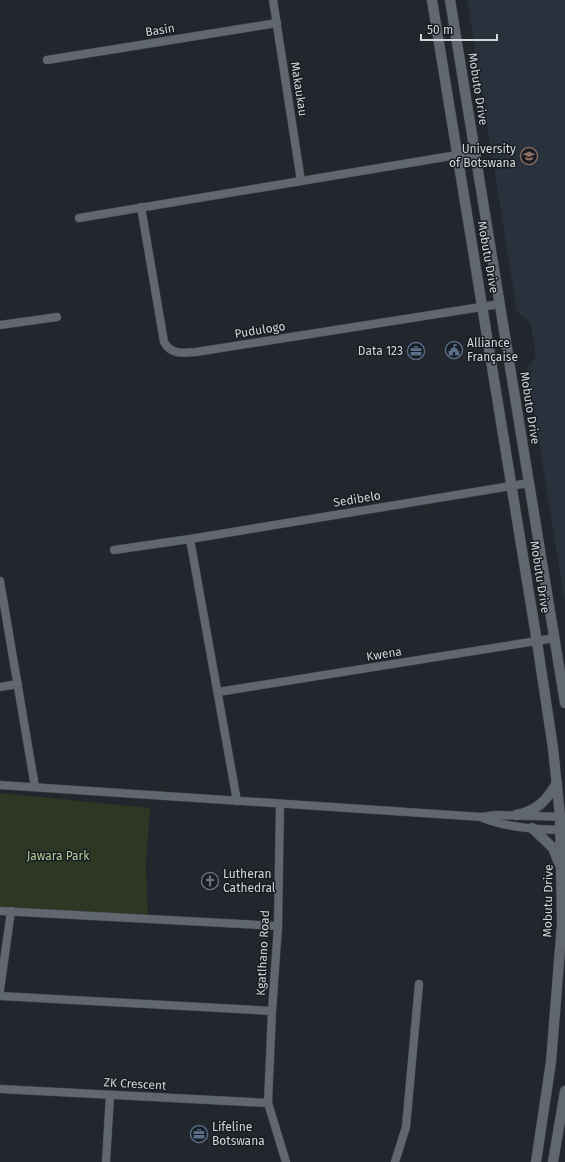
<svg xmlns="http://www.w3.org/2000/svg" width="565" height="1162" font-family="'Fira Sans',sans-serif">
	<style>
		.built { fill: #28313c }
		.green { fill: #2e3724 }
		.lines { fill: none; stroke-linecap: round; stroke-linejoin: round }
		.street-casing { stroke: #3f4348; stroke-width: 9 }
		.secondary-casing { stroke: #3f4348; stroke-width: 11 }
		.street { stroke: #61676e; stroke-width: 8 }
		.secondary { stroke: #61676e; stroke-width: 10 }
		.labels { text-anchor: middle; stroke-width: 3; stroke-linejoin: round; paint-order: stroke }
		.street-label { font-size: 12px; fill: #d2d6da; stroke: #181d23 }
		.poi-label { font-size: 12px; fill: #d2d6da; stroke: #181d23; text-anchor: start }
		.park-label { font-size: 12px; fill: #b2cd94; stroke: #181d23 }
	</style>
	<rect width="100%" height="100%" fill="#22272d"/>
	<!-- built -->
	<path class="built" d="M467,0h98v603l-38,-235 9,-11 -5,-30 -2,-6 -12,-9z"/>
	<!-- green -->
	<path class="green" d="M0,793l150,15 -4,57 2,53 -148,-8z"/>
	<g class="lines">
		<!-- street casing -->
		<g class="street-casing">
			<g id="street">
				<path d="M273,0l28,181"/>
				<path d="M47,60l230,-37"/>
				<path d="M141,207l23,135c7,13 19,11 32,10l304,-48"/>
				<path d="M79,218l396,-66"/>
				<path d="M0,325l57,-8"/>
				<path d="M190,539l47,262"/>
				<path d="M114,550l76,-11 339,-56"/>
				<path d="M0,581l35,206"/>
				<path d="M0,687l18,-3"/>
				<path d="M218,692l337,-54"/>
				<path d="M0,785l482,32 14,-2 69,2"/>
				<path d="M280,804l-2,122 -6,85 -4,92 18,59"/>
				<path d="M483,818c25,10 55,12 82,12"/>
				<path d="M0,911l278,15"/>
				<path d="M0,990l11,-79"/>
				<path d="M0,996l272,15"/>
				<path d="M0,1089l268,14"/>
				<path d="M106,1162l4,-67"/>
				<path d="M395,1162l11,-35 13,-143"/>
			</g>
		</g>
		<!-- secondary casing -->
		<g class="secondary-casing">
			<g id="secondary">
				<path d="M432,0l105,642 16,106 7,68 2,108 -11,138 -15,100"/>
				<path d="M450,0l115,703"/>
				<path d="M516,815c21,-4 30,-14 41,-32"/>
				<path d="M532,828l21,20 6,15"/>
				<path d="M553,1162l12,-71"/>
			</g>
		</g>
		<!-- street -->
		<use href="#street" class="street"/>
		<!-- secondary -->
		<use href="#secondary" class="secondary"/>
	</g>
	<!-- icons -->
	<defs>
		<g id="university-ring" transform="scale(0.9)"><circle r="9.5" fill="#181d23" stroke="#8d6e63" stroke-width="1.5"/><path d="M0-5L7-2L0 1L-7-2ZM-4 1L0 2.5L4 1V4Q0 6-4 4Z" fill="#8d6e63"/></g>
		<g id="civic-ring" transform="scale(0.9)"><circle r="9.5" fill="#181d23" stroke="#5c6f8a" stroke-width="1.5"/><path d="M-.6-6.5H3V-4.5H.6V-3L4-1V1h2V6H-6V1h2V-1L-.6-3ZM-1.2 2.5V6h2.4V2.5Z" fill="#5c6f8a"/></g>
		<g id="office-ring" transform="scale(0.9)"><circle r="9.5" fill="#181d23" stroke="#5c6f8a" stroke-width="1.5"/><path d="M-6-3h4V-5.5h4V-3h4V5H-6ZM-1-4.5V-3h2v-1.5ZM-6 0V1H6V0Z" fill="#5c6f8a"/></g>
		<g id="church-ring" transform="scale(0.9)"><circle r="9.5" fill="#181d23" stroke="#6b7280" stroke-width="1.5"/><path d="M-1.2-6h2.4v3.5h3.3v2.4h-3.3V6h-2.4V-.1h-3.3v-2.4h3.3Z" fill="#6b7280"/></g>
	</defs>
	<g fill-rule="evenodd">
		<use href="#university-ring" x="529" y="156"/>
		<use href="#civic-ring" x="454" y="350"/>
		<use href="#office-ring" x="416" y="351"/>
		<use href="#church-ring" x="210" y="881"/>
		<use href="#office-ring" x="199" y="1134"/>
	</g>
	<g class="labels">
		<!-- street labels -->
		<g class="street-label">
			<text transform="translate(160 30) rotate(-9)" y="4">Basin</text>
			<text transform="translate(299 89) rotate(81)" y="4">Makaukau</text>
			<text transform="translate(478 89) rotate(81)" y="4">Mobuto Drive</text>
			<text transform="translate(488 257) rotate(80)" y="4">Mobutu Drive</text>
			<text transform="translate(260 330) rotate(-9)" y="4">Pudulogo</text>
			<text transform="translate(530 408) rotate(81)" y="4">Mobuto Drive</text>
			<text transform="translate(357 499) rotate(-9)" y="4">Sedibelo</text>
			<text transform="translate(540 577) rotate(81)" y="4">Mobutu Drive</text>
			<text transform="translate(384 654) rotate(-9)" y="4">Kwena</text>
			<text transform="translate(548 901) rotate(-89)" y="4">Mobutu Drive</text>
			<text transform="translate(263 953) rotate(-87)" y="4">Kgatlhano Road</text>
			<text transform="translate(135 1084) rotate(3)" y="4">ZK Crescent</text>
		</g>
		<!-- poi labels -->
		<g class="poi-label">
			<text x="516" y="153" text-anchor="end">University<tspan x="516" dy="14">of Botswana</tspan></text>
			<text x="467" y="347">Alliance<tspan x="467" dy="14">Française</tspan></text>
			<text x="403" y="355" text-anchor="end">Data 123</text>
			<text x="223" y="878">Lutheran<tspan x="223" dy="14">Cathedral</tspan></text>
			<text x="212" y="1131">Lifeline<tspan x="212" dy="14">Botswana</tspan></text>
		</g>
		<!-- park labels -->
		<g class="park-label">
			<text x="58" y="860">Jawara Park</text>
		</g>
	</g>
	<!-- scale -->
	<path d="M421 34v6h76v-6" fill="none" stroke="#d2d6da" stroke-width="2"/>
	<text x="427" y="34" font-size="12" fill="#d2d6da" stroke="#181d23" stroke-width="3" paint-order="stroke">50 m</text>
</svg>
